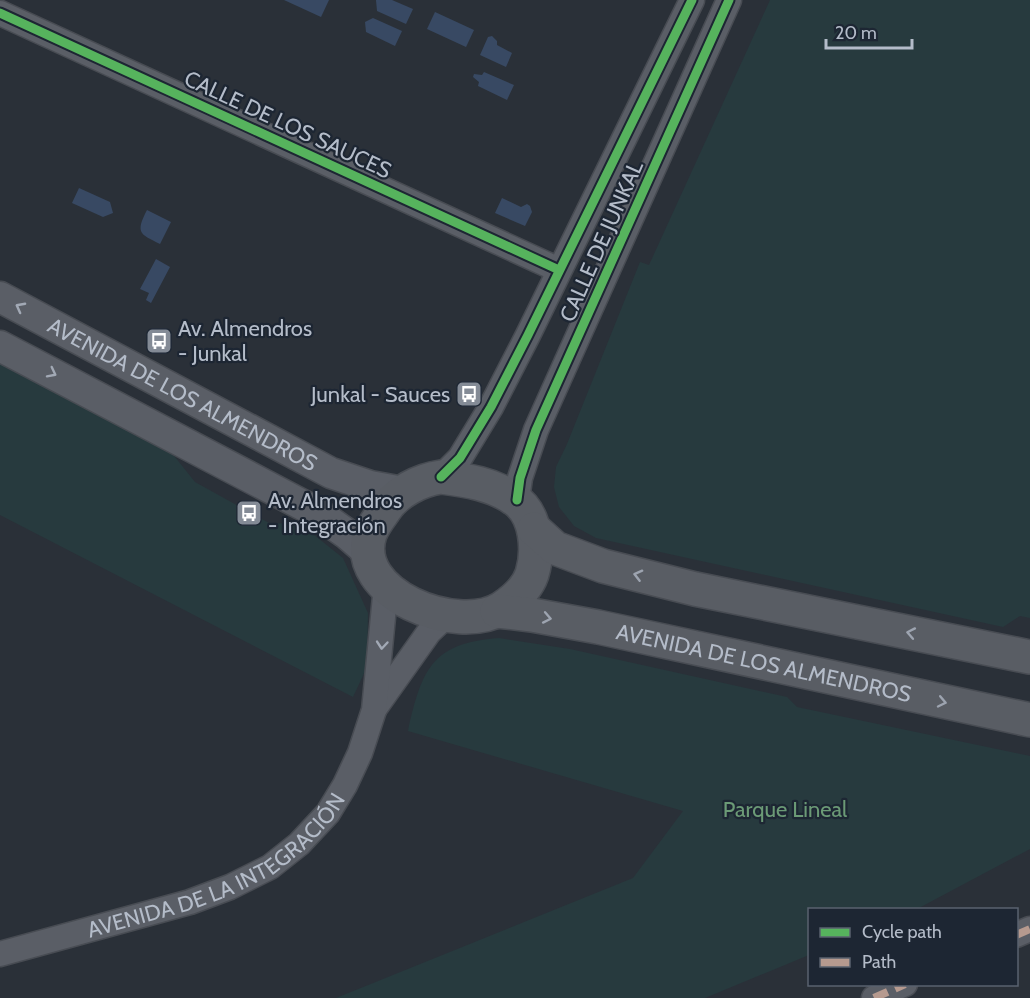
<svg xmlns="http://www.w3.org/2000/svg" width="1030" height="998" font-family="Cabin,sans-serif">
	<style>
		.green { fill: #273a3e }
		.water { fill: #384963 }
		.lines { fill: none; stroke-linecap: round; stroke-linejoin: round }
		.minor-casing { stroke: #484c53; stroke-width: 27 }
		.tertiary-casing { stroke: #484c53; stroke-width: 33 }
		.secondary-casing { stroke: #484c53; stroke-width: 36 }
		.minor { stroke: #5a5e66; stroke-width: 24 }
		.tertiary { stroke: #5a5e66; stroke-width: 30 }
		.secondary { stroke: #595d64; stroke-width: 33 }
		.quiet { stroke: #b69a8f; stroke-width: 8; stroke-dasharray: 15 8; stroke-linecap: butt }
		.cycleway-casing { stroke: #1d2633; stroke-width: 13 }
		.cycleway { stroke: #56b35d; stroke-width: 9 }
		.oneway { stroke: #a2a9b5 }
		.oneway2 { stroke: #9da4b0 }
		.labels { text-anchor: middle; stroke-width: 4.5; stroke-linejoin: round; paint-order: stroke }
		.street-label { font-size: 22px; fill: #b4bcc9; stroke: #1d2633 }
		.poi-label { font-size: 22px; fill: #b4bcc9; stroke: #1d2633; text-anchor: start }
		.park-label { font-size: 22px; fill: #6b9a76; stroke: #1d2633 }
	</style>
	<rect width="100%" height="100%" fill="#2a3038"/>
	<!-- green -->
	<g class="green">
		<path d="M770,0h260v618l-10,-2 -17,11 -407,-89 -22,-12 -15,-19 -5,-20 2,-20 11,-23 73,-182 9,3z"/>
		<path d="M0,364l171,88 24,30 74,41 26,1 13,6 35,28 25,55 -1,54 -14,30 -353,-182z"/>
		<path d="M499,638l71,11 217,48 10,10 233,49v93l-113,60 -107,1 -1,45 -104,43h-369l297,-120 50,-67 -275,-80c14,-61 23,-88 91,-93z"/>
	</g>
	<!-- water -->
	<g class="water">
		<path d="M284,0h45l-8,17z"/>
		<path d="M376,0h16l21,9 -7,15 -29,-13z"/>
		<path d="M435,12l39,18 -8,17 -39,-18z"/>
		<path d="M373,18l29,13 -7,15 -29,-14 -1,-10z"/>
		<path d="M492,36l5,5v4l15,8 -6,14 -26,-12 8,-18z"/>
		<path d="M484,72l30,13 -7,15 -29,-14 1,-4 -6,-5 1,-3 8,1z"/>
		<path d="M79,188l31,14 3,11 -10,4 -31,-14z"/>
		<path d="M502,198l19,9 6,-3 3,2 2,6 -7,14 -30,-13z"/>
		<path d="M147,210l24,12 -11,22c-20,-10 -25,-11 -13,-34z"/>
		<path d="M156,259l14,8 -19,36 -5,-3 3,-7 -9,-4z"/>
	</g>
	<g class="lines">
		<!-- minor casing -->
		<g class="minor-casing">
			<g id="minor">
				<path d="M0,13l559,257"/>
				<path d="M441,477l19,-19 31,-51 37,-72 164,-335"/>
				<path d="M517,500l3,-22 16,-48 193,-430"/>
				<path d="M375,708l54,-76 17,-16"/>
				<path d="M1016,935l14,-6"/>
				<path id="s1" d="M0,954l190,-52 40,-15 40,-20 29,-23 29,-31 17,-28 15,-32 14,-43 12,-124"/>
				<path d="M874,998l31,-14"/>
			</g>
		</g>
		<!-- tertiary casing -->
		<g class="tertiary-casing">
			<g id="tertiary">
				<path id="s2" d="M0,297l331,176 39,13 33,6"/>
				<path d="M0,346l316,166 31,22 22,19"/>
			</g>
		</g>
		<!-- secondary casing -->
		<g class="secondary-casing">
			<g id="secondary">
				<path d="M441,477c25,3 52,7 73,22 23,15 25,52 18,75 -5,15 -18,26 -30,34 -45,28 -152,-14 -132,-74 3,-8 9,-16 14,-23 12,-19 36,-31 57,-34z"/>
				<path d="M534,529l21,19 48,18 92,23 335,68"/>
				<path id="s3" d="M497,611l35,4 66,12 432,93"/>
			</g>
		</g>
		<!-- minor -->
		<use href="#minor" class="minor"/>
		<!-- tertiary -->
		<use href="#tertiary" class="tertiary"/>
		<!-- secondary -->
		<use href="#secondary" class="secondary"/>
		<!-- quiet -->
		<g class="quiet">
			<path d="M1016,935l14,-6"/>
			<path d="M874,998l31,-14"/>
		</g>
		<!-- cycleway casing -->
		<g class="cycleway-casing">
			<g id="cycleway">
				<path d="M0,13l559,257"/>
				<path d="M441,477l19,-19 31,-51 37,-72 164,-335"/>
				<path d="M517,500l3,-22 16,-48 193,-430"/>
			</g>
		</g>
		<!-- cycleway -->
		<use href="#cycleway" class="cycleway"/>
	</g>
	<!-- one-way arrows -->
	<defs><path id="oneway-chevron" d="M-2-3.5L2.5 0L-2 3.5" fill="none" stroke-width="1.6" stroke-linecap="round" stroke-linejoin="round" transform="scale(1.5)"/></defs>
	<g class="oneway">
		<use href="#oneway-chevron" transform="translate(20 307) rotate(-152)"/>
		<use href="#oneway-chevron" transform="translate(52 373) rotate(27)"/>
		<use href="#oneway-chevron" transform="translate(382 645) rotate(95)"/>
	</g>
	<g class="oneway2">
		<use href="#oneway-chevron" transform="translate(638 575) rotate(-166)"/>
		<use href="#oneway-chevron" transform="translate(547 618) rotate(11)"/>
		<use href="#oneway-chevron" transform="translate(911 633) rotate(-169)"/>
		<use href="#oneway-chevron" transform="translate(942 702) rotate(12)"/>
	</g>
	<!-- icons -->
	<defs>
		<g id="bus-square" transform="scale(1.35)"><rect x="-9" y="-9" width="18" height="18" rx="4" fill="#848b96" stroke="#1d2633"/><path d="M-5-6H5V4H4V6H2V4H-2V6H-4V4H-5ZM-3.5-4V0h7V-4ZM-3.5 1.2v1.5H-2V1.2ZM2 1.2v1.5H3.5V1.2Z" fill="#fff"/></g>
	</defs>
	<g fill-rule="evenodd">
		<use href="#bus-square" x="159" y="341"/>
		<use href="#bus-square" x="469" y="394"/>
		<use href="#bus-square" x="249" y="513"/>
	</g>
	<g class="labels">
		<!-- street labels -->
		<g class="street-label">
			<text transform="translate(288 124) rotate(25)" y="8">CALLE DE LOS SAUCES</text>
			<text transform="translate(601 241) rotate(-66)" y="8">CALLE DE JUNKAL</text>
			<text dy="8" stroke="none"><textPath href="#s2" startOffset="207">AVENIDA DE LOS ALMENDROS</textPath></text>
			<text dy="8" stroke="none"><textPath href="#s3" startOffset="272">AVENIDA DE LOS ALMENDROS</textPath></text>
			<text dy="8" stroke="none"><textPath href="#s1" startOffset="238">AVENIDA DE LA INTEGRACIÓN</textPath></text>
		</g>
		<!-- poi labels -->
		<g class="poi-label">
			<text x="178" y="336">Av. Almendros<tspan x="178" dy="25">- Junkal</tspan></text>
			<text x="450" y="402" text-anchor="end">Junkal - Sauces</text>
			<text x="268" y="508">Av. Almendros<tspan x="268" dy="25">- Integración</tspan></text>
		</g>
		<!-- park labels -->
		<g class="park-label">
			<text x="785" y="817">Parque Lineal</text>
		</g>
	</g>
	<!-- legend -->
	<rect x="808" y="908" width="210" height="78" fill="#1d2633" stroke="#59626f" stroke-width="1.5"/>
	<rect x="820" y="928" width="30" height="9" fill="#56b35d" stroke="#59626f" stroke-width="1.5"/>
	<text x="862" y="938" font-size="18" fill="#b4bcc9">Cycle path</text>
	<rect x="820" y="958" width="30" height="9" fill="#b69a8f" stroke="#59626f" stroke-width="1.5"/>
	<text x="862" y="968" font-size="18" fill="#b4bcc9">Path</text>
	<!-- scale -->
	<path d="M826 39v9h86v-9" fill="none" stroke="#b4bcc9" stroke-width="3"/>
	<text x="835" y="39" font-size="18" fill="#b4bcc9" stroke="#1d2633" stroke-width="4.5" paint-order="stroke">20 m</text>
</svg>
